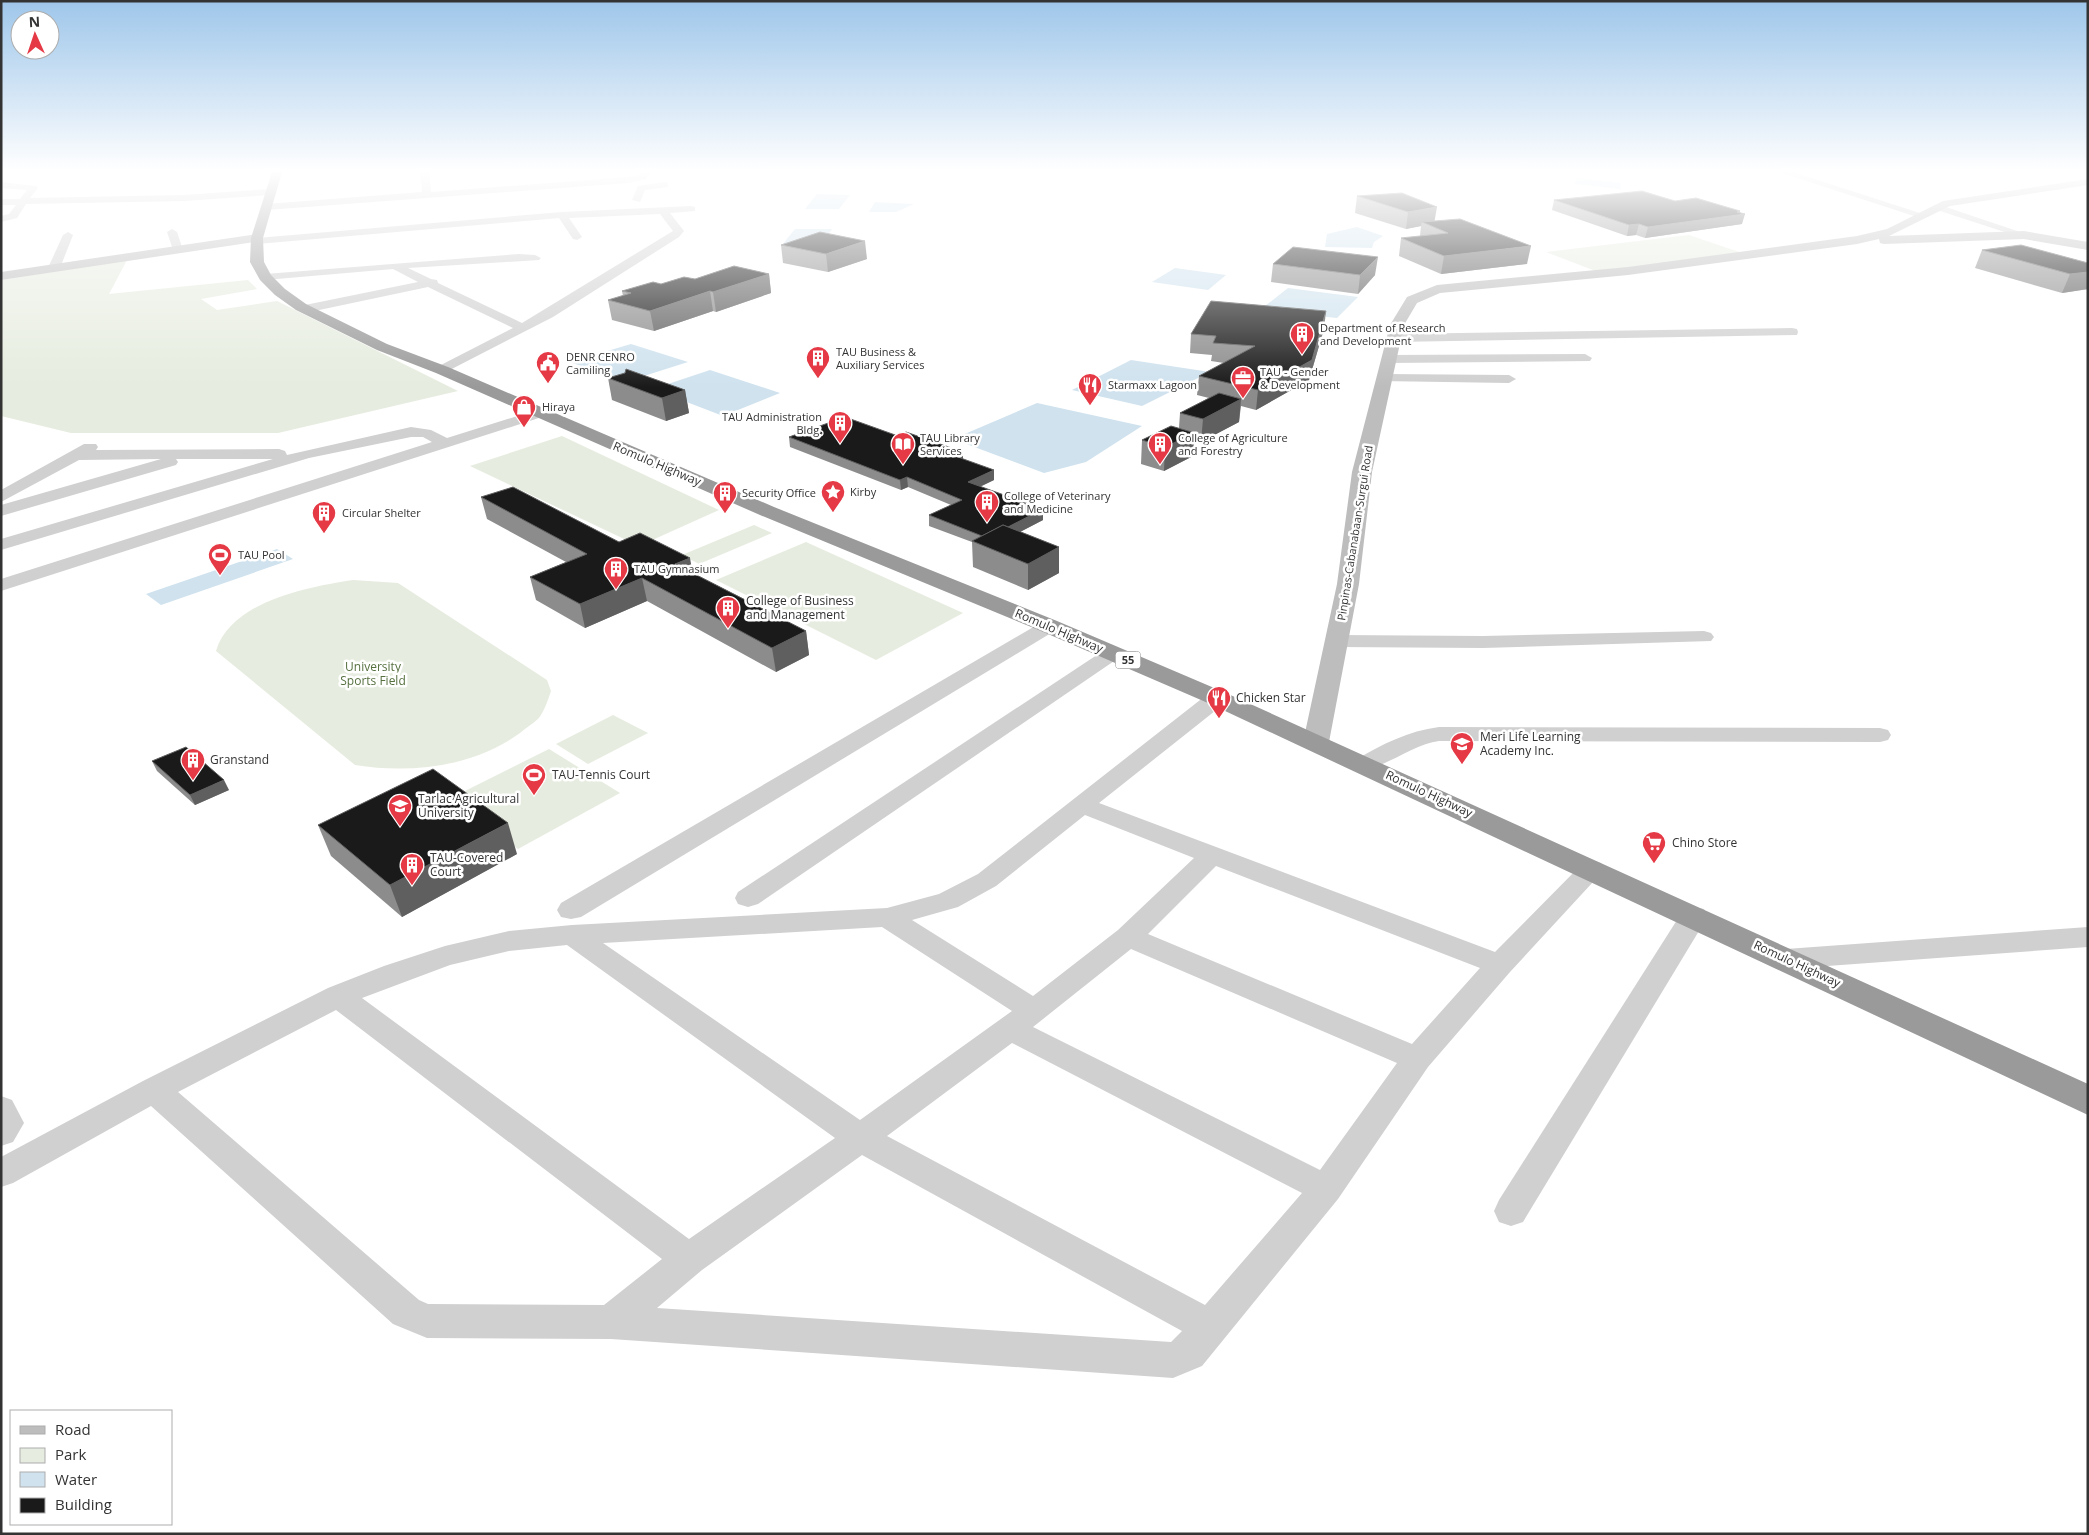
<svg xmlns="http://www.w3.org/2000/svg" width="2089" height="1535" font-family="'Open Sans',sans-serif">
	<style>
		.green { fill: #e6ecdf }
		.water { fill: #cfe2ee }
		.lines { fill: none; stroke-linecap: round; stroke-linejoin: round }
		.street { fill: #d0d0d0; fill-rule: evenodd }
		.secondary { fill: #bdbdbd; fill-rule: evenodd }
		.highway { fill: #9a9a9a; fill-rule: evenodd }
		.wall { fill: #8c8c8c }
		.shaded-wall { fill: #5f5f5f }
		.building { fill: #1a1a1a; stroke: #5f5f5f }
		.labels { text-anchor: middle; stroke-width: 5; stroke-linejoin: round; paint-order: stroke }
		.far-poi-label { font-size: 11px; fill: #333; stroke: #fff; text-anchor: start }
		.far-street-label { font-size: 11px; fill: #333; stroke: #fff }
		.shield { fill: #fff; stroke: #707070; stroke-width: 1 }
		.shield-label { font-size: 11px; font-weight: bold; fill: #333 }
		.street-label { font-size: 12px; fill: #333; stroke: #fff }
		.poi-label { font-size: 12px; fill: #333; stroke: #fff; text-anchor: start }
		.park-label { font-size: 12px; fill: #56703f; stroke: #fff }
	</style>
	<rect width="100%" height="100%" fill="#fff"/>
	<!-- green -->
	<g class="green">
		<path d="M1689,235l56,19 -147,18 -52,-20z"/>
		<path d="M127,260l-18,34 139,-14 9,9 -56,10 16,11 60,-9 181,90 -180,42h-207l-70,-17v-136z"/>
		<path d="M562,436l157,74 -80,36 -169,-80z"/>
		<path d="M754,525l18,8 -73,31 -17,-9z"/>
		<path d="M806,542l157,71 -87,47 -160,-80z"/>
		<path d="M353,580l45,3 149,97 4,11c-3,9 -7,21 -13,28 -5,5 -13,9 -18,14 -47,34 -109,41 -165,32l-139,-114c15,-50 92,-64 137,-71z"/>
		<path d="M613,715l35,18 -60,31 -32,-20z"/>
		<path d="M549,749l71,44 -102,56 -69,-50z"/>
	</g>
	<!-- water -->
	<g class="water">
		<path d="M1577,178l43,5 1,6 -46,-5z"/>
		<path d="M817,194l33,1 -11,14h-34z"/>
		<path d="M875,202l39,2 -18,8h-27z"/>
		<path d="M1357,227l26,9 -9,6 -2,6 -47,-1 2,-13z"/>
		<path d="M795,229h37l-11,16h-39z"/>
		<path d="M1175,268l51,7 -18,15 -56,-8z"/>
		<path d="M1288,288l70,9 -21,21 -77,-8z"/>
		<path d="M631,344l57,18 -63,20 -55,-20z"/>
		<path d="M1131,360l79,12 -68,34 -70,-16z"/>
		<path d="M710,370l70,23 -57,23 -70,-27z"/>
		<path d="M1037,403l105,23 -56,36 -42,11 -91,-34z"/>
		<path d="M277,549l16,10 -132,46 -15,-11z"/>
	</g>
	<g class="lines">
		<!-- street -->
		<g class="street">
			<path d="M420,172h9l2,20 197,-15 12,-2 2,-3h9l-5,7 -18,4 -362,27 -5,-3 5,-3 156,-12z"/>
			<path d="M1779,172h14l136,44 -9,2z"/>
			<path d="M1,182l35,4 2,2 -8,10 154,-3 85,-6 5,3 -5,3 -85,6 -158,3 -9,14 -16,4v-6l8,-2 7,-9h-15v-6h19l7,-9 -26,-2z"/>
			<path d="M665,182l3,1v4l-23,3 -5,12 -8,-2 6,-14z"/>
			<path d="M1934,205h6l89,30 -5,3 -4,-1 -86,-28z"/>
			<path d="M691,206l4,1v4l-25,2 14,18 -5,6 -126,80 -111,57 -7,-4 2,-3 76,-39 -85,-41 -123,26 -6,-4 6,-4 113,-23 -25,-13 -128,11 -6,-3 6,-3 254,-20 16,1 6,3 -2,2 -131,8 23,11 6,1 1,3 84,40 151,-92 -13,-17 -91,4 13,19 -5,3 -4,-1 -14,-21 -302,26 -5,-3 5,-3 305,-26z"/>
			<path d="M172,229l5,3 6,18 -1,2 -4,1 -5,-3 -6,-18z"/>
			<path d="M68,232l5,3 -13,33 -2,2h-8l-2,-2 15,-33z"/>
			<path d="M1792,328l5,1 1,3 -1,3 -403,7 -7,-4 7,-4z"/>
			<path d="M1585,354l7,4 -2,3 -201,2 -7,-4 7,-4z"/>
			<path d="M1385,374l124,1 7,4 -7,4 -129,-2 -2,-3 2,-3z"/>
			<path d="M540,409l5,1 2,3 -2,3 -544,175v-12l431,-137 -9,-5h-12l-102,21 -308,92v-11l272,-80h-97l2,3 -2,3 -175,51v-11l160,-46 -82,1 -78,42v-12l83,-46h12l2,3 -2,3 183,-1 6,2 2,4 124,-28 20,3 16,8z"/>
			<path d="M1049,620l7,2 3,4 -3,4 -475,287 -10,2 -10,-2 -4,-7 4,-7 481,-281z"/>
			<path d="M1704,631l7,2 3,4 -3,4 -228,7 -146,-1 -7,-2 -3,-4 3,-4 7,-2 146,1z"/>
			<path d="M1113,647l7,2 3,4 -3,4 -362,247 -10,3 -10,-3 -3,-6 3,-6 368,-243z"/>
			<path d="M1217,691l8,2 3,5 -3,5 -126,100 396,149 88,-89 9,-3 9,3 4,6 -95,103 -82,95 -90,132 -136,167 -29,12 -562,-39 -184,-1 -34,-14 -242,-218 -138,77 -12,4v-30l142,-76 185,-93 56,-22 61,-20 64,-15 63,-6 315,-17 52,-14 39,-20 231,-181zM1085,815l109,43 -76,72 -85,66 -121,-76 46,-13 38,-21zM1216,866l264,102 -68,76 -264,-110zM882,927l130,84 -152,109 -257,-177zM567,945l268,193 -146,101 -327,-241 88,-33 59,-14zM1131,949l266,114 -77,107 -287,-143zM336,1010l326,249 -58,46 -176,-1 -9,-4 -241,-208zM1012,1043l290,150 -97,112 -318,-169zM862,1155l320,176 -11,11 -514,-34 45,-38z"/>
			<path d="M1439,727l441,1 8,2 3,5 -3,5 -8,2 -441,-1c-27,3 -62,33 -82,28l-4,-5 4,-5c26,-15 51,-28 82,-32z"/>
			<path d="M1694,907l10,2 4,7 -185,306 -12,4 -12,-4 -5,-11 5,-11 185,-291z"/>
			<path d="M2088,927v20l-302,22 -10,-3 -4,-7 4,-7 10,-3z"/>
			<path d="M1,1096l11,4 12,23 -11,19 -12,4z"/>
		</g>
		<!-- secondary -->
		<g class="secondary">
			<path d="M2088,179v6l-138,21 -61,30 135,-5 64,11v8l-64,-11 -140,5 -4,-1 -1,-4 -22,5 -229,31 -188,18 -23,10 -13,22 -32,147 -13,112 -30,158 -4,6 -9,2 -9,-2 -4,-6 34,-158 15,-112 38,-147 17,-28 30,-12 191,-18 229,-31 30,-7 56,-28z"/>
			<path d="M257,234l4,1 2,3 -2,3 -260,39v-8z"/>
		</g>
		<!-- highway -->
		<path class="highway" d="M272,172h10l-19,66 1,24 7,13 14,14 21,15 81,40 61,23 326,140 283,114 169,72 862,391v31l-880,-412 -167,-72 -281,-116 -324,-142 -59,-23 -81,-40 -21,-15 -15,-15 -10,-18 1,-24z"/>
	</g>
	<!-- wall -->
	<g class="wall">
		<path d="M1402,193l33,28 92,43 -86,10 -42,-18 2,-18 19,-2 1,-10 -15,3 -51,-16 2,-17z"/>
		<path d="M1554,200l121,1 65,10 2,13 -97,14 -9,-3 -9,1 -75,-26z"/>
		<path d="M781,245l86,14 -39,13 -45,-9z"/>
		<path d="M1982,250l106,13v26l-26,4 -87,-25z"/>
		<path d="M1273,264l102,11 -17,19 -87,-12z"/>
		<path d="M769,274l2,19 -55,19 -3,-1 -59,20 -42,-11 -4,-20 15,-4 -1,-5 39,-7 34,-5z"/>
		<path d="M1324,329l-15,51 -53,30 -15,-4 -2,16 -38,20 -7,-2 -1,16 -29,15 -23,-7 1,-24 37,-12 1,-15 29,-15 -12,-3 2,-19 25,-13 -13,-2 1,-6 -22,-2 1,-19z"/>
		<path d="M608,378l77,12 4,23 -23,8 -54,-21z"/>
		<path d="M898,436l65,16v7l31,21 -14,7 63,33 -23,12 39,15v26l-31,17 -55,-23 -1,-25 -43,-16v-11l22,-10 -43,-18 -7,3 -111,-43 -1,-10z"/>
		<path d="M481,497l138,45 74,31 113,58 3,24 -33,17 -129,-71 -62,27 -49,-28 -6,-23 36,-15 -79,-43z"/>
		<path d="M152,761l77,29 -34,15 -38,-34z"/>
		<path d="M318,825l199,29 -115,63 -71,-61z"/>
	</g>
	<!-- shaded-wall -->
	<g class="shaded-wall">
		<path d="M1437,207l-3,17 -12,-2 -1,4 -15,3 2,-17z"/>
		<path d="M1740,211l-1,4 6,-1 -3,10 -97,14 3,-11z"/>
		<path d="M1639,224l-3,11 -9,1 2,-11z"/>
		<path d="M865,241l2,18 -39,13 -2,-18z"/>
		<path d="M1531,246l-4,18 -86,10 3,-18z"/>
		<path d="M1378,257l-3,18 -17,19 2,-19z"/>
		<path d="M2088,272v17l-26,4 8,-19z"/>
		<path d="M769,274l2,19 -55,19 -3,-20z"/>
		<path d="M710,291l3,20 -59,20 -4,-20z"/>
		<path d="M1326,311l-2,18 -15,51 -53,30 2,-20z"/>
		<path d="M685,390l4,23 -23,8 -4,-23z"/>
		<path d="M1241,399l-2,23 -38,20 2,-23z"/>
		<path d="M1195,433l-2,23 -29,15 1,-24z"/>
		<path d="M963,452v10l-8,-6z"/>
		<path d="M994,470v10l-26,12v-10z"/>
		<path d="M907,477l1,10 -7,3 -1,-10z"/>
		<path d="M1043,509v11l-54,28 -2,-10z"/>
		<path d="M1059,547v26l-31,17v-26z"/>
		<path d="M690,558l4,23 -19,-17z"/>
		<path d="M642,578l5,23 -62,27 -5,-24z"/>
		<path d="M806,631l3,24 -33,17 -4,-24z"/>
		<path d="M224,780l5,10 -34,15 -5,-10z"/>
		<path d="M508,823l9,31 -115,63 -12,-32z"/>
	</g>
	<!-- building -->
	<g class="building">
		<path d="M1642,191l33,10 21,-3 44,13 -3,1 8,2 -97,13 -9,-3 -10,1 -75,-25z"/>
		<path d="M1402,193l35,14 -29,5 -51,-16z"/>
		<path d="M1460,219l71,27 -87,10 -43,-18 47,-5 -26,-11z"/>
		<path d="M820,232l45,9 -39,13 -45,-9z"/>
		<path d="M2021,245l67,18v9l-18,2 -88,-24z"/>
		<path d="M1293,247l85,10 -18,18 -87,-11z"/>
		<path d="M734,266l35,8 -56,18 -3,-1 -60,20 -42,-11 23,-7 -9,-2 31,-9 8,2 23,-7 11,2z"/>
		<path d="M1211,301l115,10 -14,49 -54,30 -59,-14 56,-30 -42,-3 3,-7 -25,-2z"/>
		<path d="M626,369l59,21 -23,8 -54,-20 17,-5z"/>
		<path d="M1219,393l22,6 -38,20 -23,-6z"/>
		<path d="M845,417l53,19 8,-4 57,20 -8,4 39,14 -26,12 75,27 -35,18 -5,-2 -21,11 -53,-21 33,-15 -55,-23 -7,3 -111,-43z"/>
		<path d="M1171,426l24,7 -30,14 -23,-7z"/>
		<path d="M513,487l106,55 21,-9 50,25 -15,6 131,67 -34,17 -130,-70 -62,26 -50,-27 57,-23 -106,-57z"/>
		<path d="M1003,525l56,22 -31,17 -56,-23z"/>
		<path d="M186,747l38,33 -34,15 -38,-34z"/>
		<path d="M433,769l75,54 -118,62 -72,-60z"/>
	</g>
	<!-- sky -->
	<linearGradient id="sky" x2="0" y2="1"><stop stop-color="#9ec6ea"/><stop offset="0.44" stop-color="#fff"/><stop offset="1" stop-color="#fff" stop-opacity="0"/></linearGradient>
	<rect width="2089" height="387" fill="url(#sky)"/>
	<!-- icons -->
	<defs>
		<g id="building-pin" transform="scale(1.25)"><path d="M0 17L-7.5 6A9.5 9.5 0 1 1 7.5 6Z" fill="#e63946" stroke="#fff"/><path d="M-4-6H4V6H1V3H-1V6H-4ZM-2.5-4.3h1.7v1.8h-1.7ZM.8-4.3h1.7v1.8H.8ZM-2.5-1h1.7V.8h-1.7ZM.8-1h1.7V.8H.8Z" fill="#fff"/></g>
		<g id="civic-pin" transform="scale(1.25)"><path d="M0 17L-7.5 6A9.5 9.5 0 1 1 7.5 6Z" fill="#e63946" stroke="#fff"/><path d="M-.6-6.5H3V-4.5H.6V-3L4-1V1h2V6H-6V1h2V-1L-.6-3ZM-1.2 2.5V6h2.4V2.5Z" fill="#fff"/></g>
		<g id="office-pin" transform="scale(1.25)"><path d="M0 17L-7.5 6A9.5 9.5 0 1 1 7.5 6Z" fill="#e63946" stroke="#fff"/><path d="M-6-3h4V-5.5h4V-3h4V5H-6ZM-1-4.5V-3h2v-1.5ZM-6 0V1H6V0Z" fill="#fff"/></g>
		<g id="restaurant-pin" transform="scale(1.25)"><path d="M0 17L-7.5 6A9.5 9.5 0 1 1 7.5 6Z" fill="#e63946" stroke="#fff"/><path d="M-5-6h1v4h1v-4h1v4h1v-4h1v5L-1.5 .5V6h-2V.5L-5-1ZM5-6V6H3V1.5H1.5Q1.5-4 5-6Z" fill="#fff"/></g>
		<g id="shop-pin" transform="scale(1.25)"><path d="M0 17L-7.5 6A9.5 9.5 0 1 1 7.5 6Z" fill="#e63946" stroke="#fff"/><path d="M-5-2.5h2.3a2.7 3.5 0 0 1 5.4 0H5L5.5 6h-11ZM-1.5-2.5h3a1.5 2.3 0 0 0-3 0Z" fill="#fff"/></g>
		<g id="library-pin" transform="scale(1.25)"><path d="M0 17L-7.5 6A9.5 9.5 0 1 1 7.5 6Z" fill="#e63946" stroke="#fff"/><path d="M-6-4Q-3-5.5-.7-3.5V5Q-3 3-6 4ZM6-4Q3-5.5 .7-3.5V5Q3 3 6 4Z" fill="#fff"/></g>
		<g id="sight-pin" transform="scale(1.25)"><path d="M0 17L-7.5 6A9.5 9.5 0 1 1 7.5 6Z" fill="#e63946" stroke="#fff"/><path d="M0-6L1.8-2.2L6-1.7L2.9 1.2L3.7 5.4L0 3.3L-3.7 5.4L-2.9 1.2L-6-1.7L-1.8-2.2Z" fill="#fff"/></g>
		<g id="stadium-pin" transform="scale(1.25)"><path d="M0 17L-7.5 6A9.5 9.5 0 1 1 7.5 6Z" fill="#e63946" stroke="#fff"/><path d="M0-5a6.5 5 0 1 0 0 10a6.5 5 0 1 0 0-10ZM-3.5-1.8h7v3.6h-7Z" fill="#fff"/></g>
		<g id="school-pin" transform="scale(1.25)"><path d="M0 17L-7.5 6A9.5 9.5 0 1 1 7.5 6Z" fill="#e63946" stroke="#fff"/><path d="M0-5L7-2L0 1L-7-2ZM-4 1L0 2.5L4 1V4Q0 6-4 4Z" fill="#fff"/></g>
		<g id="university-pin" transform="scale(1.25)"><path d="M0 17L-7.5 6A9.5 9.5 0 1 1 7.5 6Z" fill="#e63946" stroke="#fff"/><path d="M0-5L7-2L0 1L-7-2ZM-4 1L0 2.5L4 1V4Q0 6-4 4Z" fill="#fff"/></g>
		<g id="supermarket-pin" transform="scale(1.25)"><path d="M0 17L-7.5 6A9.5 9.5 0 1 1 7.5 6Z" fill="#e63946" stroke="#fff"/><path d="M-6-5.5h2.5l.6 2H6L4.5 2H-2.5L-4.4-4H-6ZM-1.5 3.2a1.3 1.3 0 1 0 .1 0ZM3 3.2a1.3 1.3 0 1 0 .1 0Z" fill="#fff"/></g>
	</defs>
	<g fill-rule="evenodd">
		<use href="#building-pin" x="1302" y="334"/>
		<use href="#building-pin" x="818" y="358"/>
		<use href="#civic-pin" x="548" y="363"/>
		<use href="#office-pin" x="1243" y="378"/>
		<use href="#restaurant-pin" x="1090" y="385"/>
		<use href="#shop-pin" x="524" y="407"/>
		<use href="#building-pin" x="840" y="423"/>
		<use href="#library-pin" x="903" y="444"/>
		<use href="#building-pin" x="1160" y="444"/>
		<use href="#sight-pin" x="833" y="492"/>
		<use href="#building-pin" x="725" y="493"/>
		<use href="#building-pin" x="987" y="502"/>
		<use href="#building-pin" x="324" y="513"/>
		<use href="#stadium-pin" x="220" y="555"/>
		<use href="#building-pin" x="616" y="569"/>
		<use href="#building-pin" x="728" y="608"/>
		<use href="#restaurant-pin" x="1219" y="698"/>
		<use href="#school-pin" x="1462" y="744"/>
		<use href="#building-pin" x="193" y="760"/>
		<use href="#stadium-pin" x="534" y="775"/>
		<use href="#university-pin" x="400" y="806"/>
		<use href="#supermarket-pin" x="1654" y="843"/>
		<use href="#building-pin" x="412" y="865"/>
	</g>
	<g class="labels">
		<!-- far-poi labels -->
		<g class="far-poi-label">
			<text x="1320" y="332">Department of Research<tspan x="1320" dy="13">and Development</tspan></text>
			<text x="836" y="356">TAU Business &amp;<tspan x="836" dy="13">Auxiliary Services</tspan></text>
			<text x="566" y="361">DENR CENRO<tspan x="566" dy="13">Camiling</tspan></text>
			<text x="1260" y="376">TAU - Gender<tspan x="1260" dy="13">&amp; Development</tspan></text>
			<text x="1108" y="389">Starmaxx Lagoon</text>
			<text x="542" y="411">Hiraya</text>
			<text x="822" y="421" text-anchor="end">TAU Administration<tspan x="822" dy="13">Bldg.</tspan></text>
			<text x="920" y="442">TAU Library<tspan x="920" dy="13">Services</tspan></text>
			<text x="1178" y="442">College of Agriculture<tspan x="1178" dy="13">and Forestry</tspan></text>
			<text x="850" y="496">Kirby</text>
			<text x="742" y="497">Security Office</text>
			<text x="1004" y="500">College of Veterinary<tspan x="1004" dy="13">and Medicine</tspan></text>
			<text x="342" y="517">Circular Shelter</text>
			<text x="238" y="559">TAU Pool</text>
			<text x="634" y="573">TAU Gymnasium</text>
		</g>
		<!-- far-street labels -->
		<g class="far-street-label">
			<text transform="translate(1355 533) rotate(-81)" y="4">Pinpinas-Cabanabaan-Surgui Road</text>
		</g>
		<!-- shield labels -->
		<rect class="shield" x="1115.5" y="651.5" width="25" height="17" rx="4"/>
		<g class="shield-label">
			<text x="1128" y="664">55</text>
		</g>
		<!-- street labels -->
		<g class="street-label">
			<text transform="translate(657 464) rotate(23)" y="4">Romulo Highway</text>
			<text transform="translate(1059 631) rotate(23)" y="4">Romulo Highway</text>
			<text transform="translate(1429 794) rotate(25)" y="4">Romulo Highway</text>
			<text transform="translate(1797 964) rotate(25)" y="4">Romulo Highway</text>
		</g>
		<!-- poi labels -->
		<g class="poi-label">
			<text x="746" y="605">College of Business<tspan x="746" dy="14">and Management</tspan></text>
			<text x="1236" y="702">Chicken Star</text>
			<text x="1480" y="741">Meri Life Learning<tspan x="1480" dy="14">Academy Inc.</tspan></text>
			<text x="210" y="764">Granstand</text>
			<text x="552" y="779">TAU-Tennis Court</text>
			<text x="418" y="803">Tarlac Agricultural<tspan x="418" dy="14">University</tspan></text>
			<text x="1672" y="847">Chino Store</text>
			<text x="430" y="862">TAU-Covered<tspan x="430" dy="14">Court</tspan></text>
		</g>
		<!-- park labels -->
		<g class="park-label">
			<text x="373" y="671">University<tspan x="373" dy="14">Sports Field</tspan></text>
		</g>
	</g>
	<!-- border -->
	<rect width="2089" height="1535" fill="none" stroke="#333333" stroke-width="5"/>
	<!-- legend -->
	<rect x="10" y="1410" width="162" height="115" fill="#ffffff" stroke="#adadad"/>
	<rect x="20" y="1426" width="25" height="8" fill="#bdbdbd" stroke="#adadad"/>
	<text x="55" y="1435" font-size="15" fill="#333333">Road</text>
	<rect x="20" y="1448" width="25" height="15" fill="#e6ecdf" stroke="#adadad"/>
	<text x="55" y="1460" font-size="15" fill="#333333">Park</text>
	<rect x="20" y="1472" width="25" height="15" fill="#cfe2ee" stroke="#adadad"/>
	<text x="55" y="1485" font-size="15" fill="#333333">Water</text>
	<rect x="20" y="1498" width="25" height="15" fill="#1a1a1a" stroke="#adadad"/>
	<text x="55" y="1510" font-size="15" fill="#333333">Building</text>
	<!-- north arrow -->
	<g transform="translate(35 35) rotate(357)"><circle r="24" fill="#ffffff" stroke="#adadad"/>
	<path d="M0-4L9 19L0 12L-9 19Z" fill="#e63946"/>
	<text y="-8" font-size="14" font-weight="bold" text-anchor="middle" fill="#333333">N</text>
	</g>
</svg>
